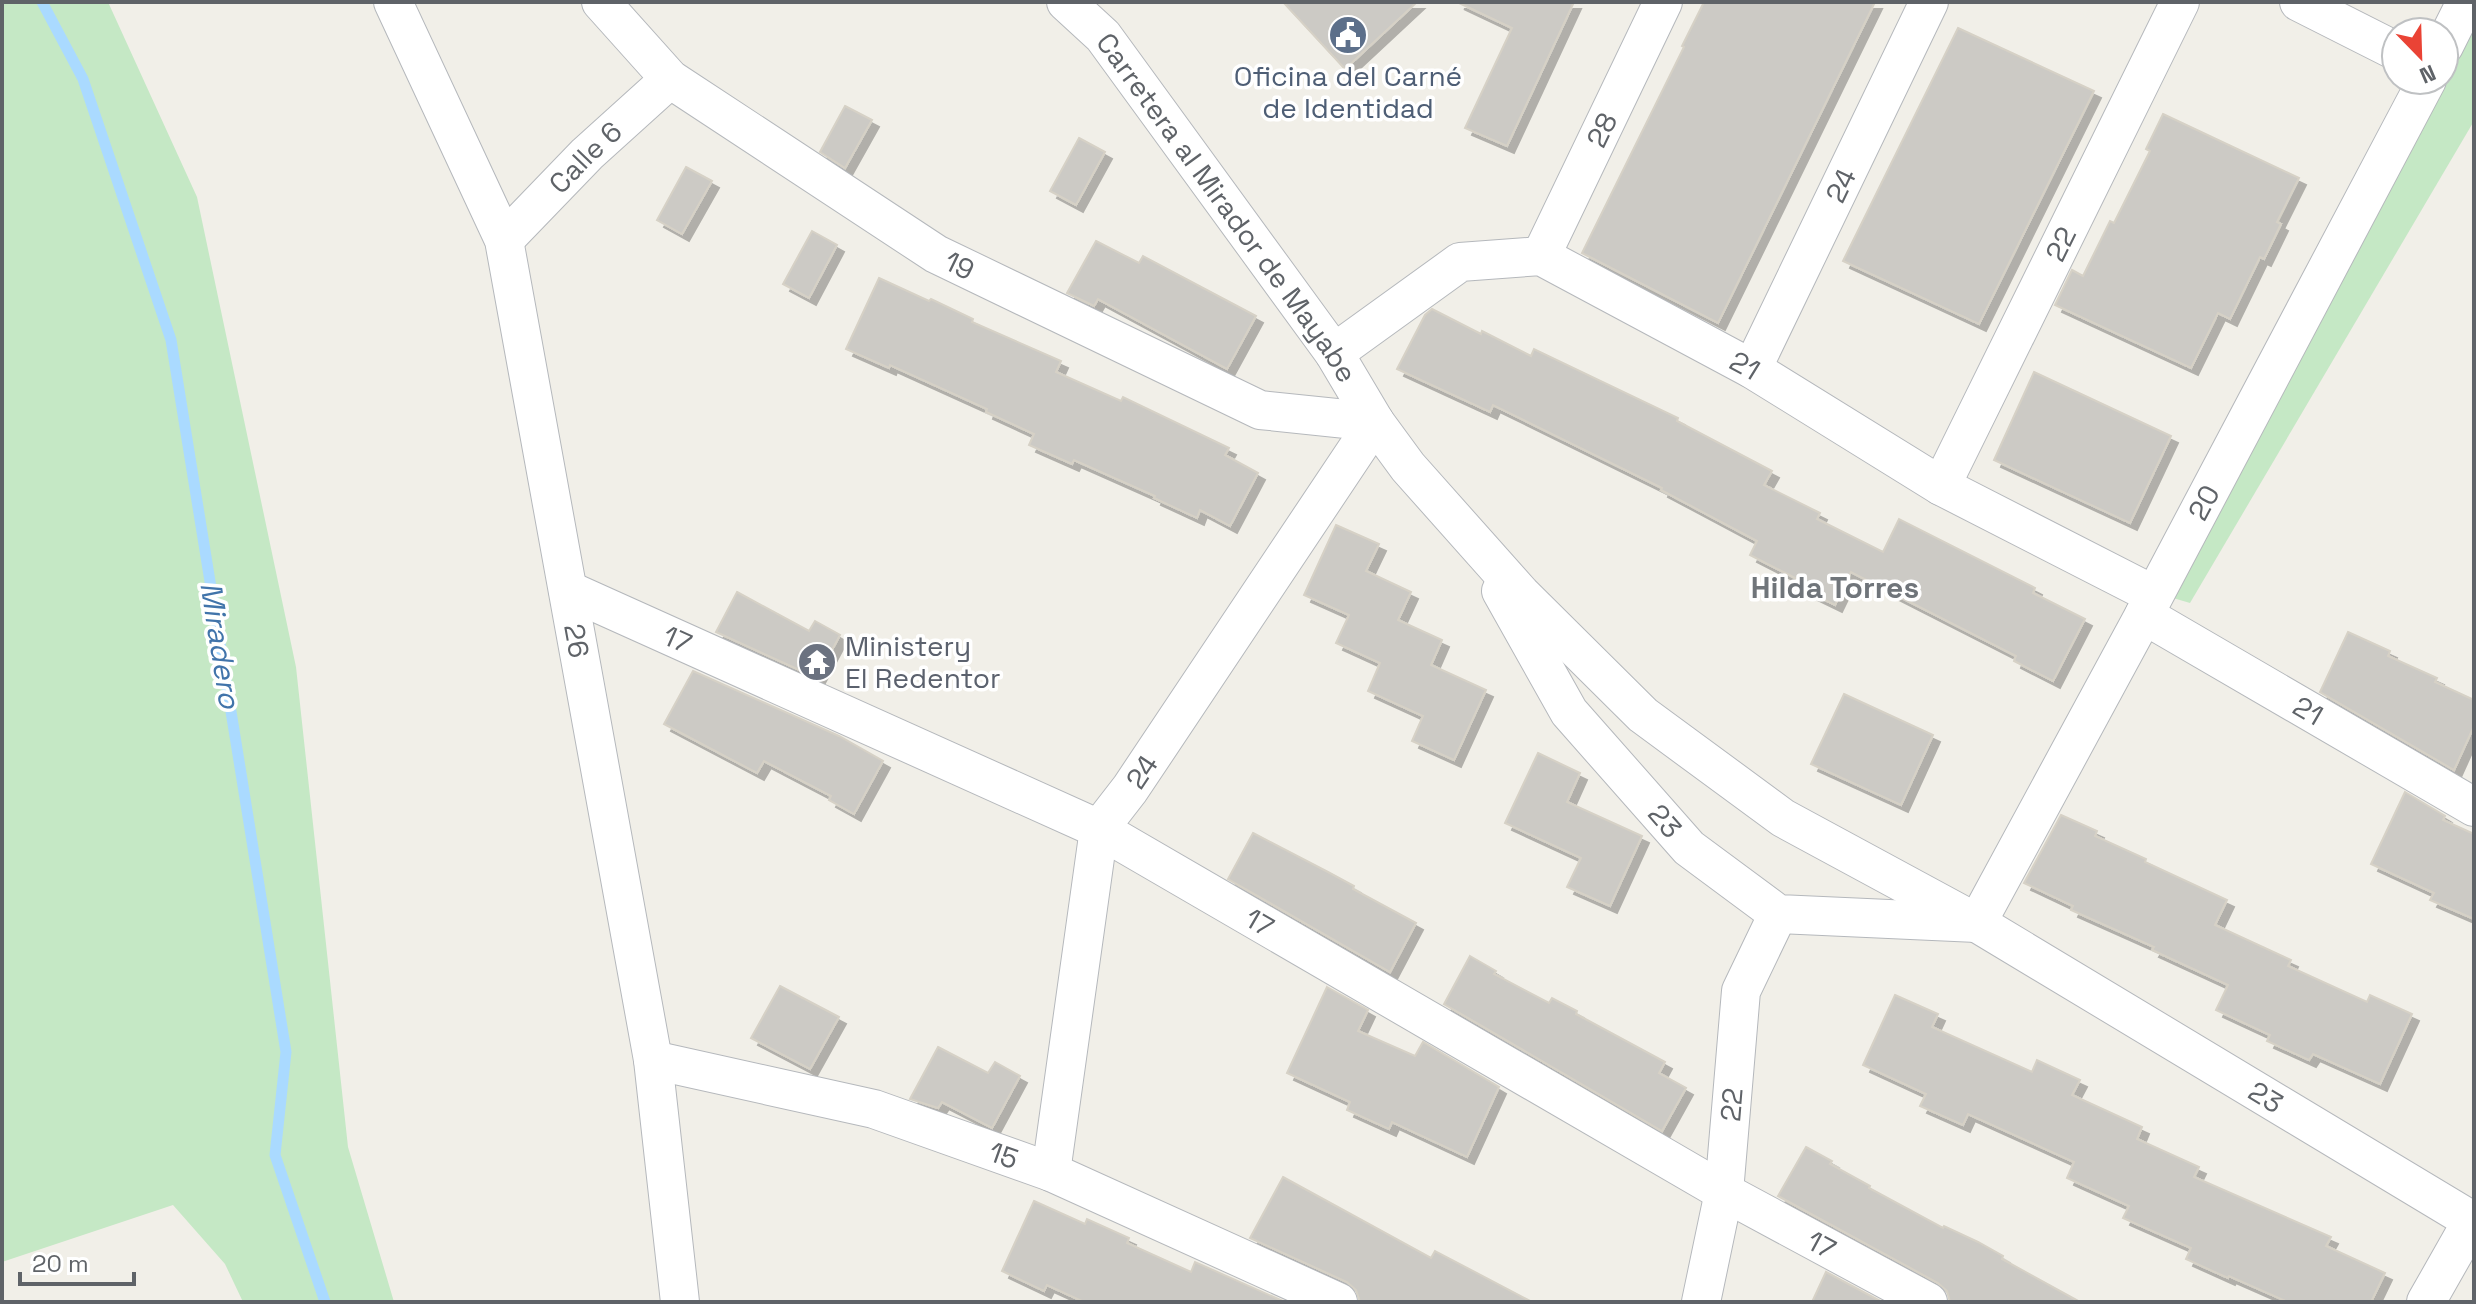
<svg xmlns="http://www.w3.org/2000/svg" width="2476" height="1304" font-family="'Space Grotesk',sans-serif">
	<style>
		.green { fill: #c5e8c5 }
		.lines { fill: none; stroke-linecap: round; stroke-linejoin: round }
		.stream { stroke: #aadaff; stroke-width: 11 }
		.building { fill: #cccac5; stroke: #d6d1c6; stroke-width: 2; filter: url(#shadow) }
		.minor-casing { stroke: #b5b8bc; stroke-width: 40 }
		.minor { stroke: #fff; stroke-width: 38 }
		.labels { text-anchor: middle; stroke-width: 7; stroke-linejoin: round; paint-order: stroke }
		.service-label { font-size: 28px; fill: #4e5e75; stroke: #fff }
		.street-label { font-size: 28px; fill: #5f6368; stroke: #fff }
		.worship-label { font-size: 28px; fill: #5b616d; stroke: #fff; text-anchor: start }
		.neighbourhood-label { font-size: 30px; font-weight: bold; fill: #70757a; stroke: #fff }
		.water-label { font-size: 30px; font-style: italic; fill: #4174aa; stroke: #fff }
	</style>
	<defs>
		<filter id="shadow"><feDropShadow dx="7" dy="7" stdDeviation="0" flood-color="#0004"/></filter>
	</defs>
	<rect width="100%" height="100%" fill="#f1efe8"/>
	<!-- green -->
	<g class="green">
		<path d="M2,2h106l89,195 99,470 52,480 46,155h-151l-18,-38 -52,-59 -171,57z"/>
		<path d="M2474,18v103l-284,482 -17,-5z"/>
	</g>
	<g class="lines">
		<!-- stream -->
		<path class="stream" d="M42,2l41,77 88,261 115,712 -11,103 50,147"/>
	</g>
	<!-- building -->
	<g class="building">
		<path d="M1283,2h134l-72,67z"/>
		<path d="M1457,2h117l-67,144 -42,-18 47,-100z"/>
		<path d="M1704,2h171l-157,321 -136,-70 102,-206 -2,-1z"/>
		<path d="M1958,28l136,63 -115,233 -136,-63z"/>
		<path d="M845,106l27,14 -27,48 -25,-16z"/>
		<path d="M2163,114l136,64 -22,44 4,2 -17,35 -4,-2 -30,62 -12,-6 -27,55 -136,-63 17,-35 11,6 27,-55 4,2 36,-72 -4,-2z"/>
		<path d="M1079,138l26,14 -29,53 -26,-14z"/>
		<path d="M686,167l26,14 -30,53 -25,-14z"/>
		<path d="M812,231l25,14 -28,53 -26,-14z"/>
		<path d="M1096,241l43,22 4,-7 113,60 -29,53 -129,-70 -4,7 -27,-13z"/>
		<path d="M879,278l50,23 2,-2 42,20 -1,3 89,39 -5,11 65,29 2,-4 106,51 -4,7 33,18 -28,53 -30,-16 -3,8 -43,-20 1,-2 -81,-36 -2,4 -43,-19 5,-11 -48,-22 1,-3 -97,-44 -1,3 -43,-19z"/>
		<path d="M1432,309l49,25 1,-3 49,25 3,-7 144,69 -1,3 95,50 -8,14 56,28 -3,6 66,33 16,-33 136,69 -2,5 52,26 -32,62 -39,-20 2,-5 -165,-84 -16,33 -39,-19 3,-6 -49,-25 7,-14 -96,-51 1,-2 -169,-83 -3,7 -93,-43 28,-54z"/>
		<path d="M2034,372l137,64 -41,87 -136,-63z"/>
		<path d="M1336,525l43,19 -13,27 45,21 -13,28 44,20 -11,25 55,25 -32,70 -42,-19 11,-25 -55,-25 12,-28 -44,-20 13,-28 -45,-20z"/>
		<path d="M737,592l72,39 6,-10 25,14 -23,43 -101,-46z"/>
		<path d="M2348,632l42,19 -2,5 49,22 -2,4 39,18v26l-20,44 -134,-78z"/>
		<path d="M693,671l146,65 44,25 -29,53 -25,-14 2,-4 -67,-35 -7,12 -93,-49z"/>
		<path d="M1844,694l89,41 -32,70 -90,-41z"/>
		<path d="M1538,753l42,20 -13,29 75,34 -32,70 -43,-19 14,-29 -76,-35z"/>
		<path d="M2405,792l40,24 -2,4 31,14v85l-44,-19 4,-7 -63,-29z"/>
		<path d="M2061,815l36,16 -2,5 51,23 -1,3 82,38 -12,25 76,35 -3,6 79,36 3,-7 42,19 -32,70 -67,-30 -4,6 -42,-19 3,-6 -54,-25 12,-25 -76,-35 2,-3 -83,-37 2,-4 -49,-23z"/>
		<path d="M1253,833l75,39 26,14 -1,3 63,34 -26,49 -162,-93z"/>
		<path d="M1470,956l26,15 -2,3 55,29 3,-5 25,13 -1,3 89,48 -6,11 27,15 -24,43 -218,-127z"/>
		<path d="M780,986l59,31 -29,52 -59,-31z"/>
		<path d="M1327,987l41,23 -10,21 57,25 8,-14 76,45 -32,70 -75,-35 -3,7 -42,-19 3,-8 -63,-29z"/>
		<path d="M1895,995l43,19 -6,13 100,45 5,-12 43,20 -8,15 70,32 -5,12 62,28 -5,10 137,60 -5,9 59,27 -14,29h-83l-59,-26 -1,2 -42,-19 5,-11 -68,-30 6,-12 -62,-28 7,-16 -106,-48 -5,11 -43,-19 6,-12 -63,-29z"/>
		<path d="M938,1047l50,26 7,-11 25,14 -28,52 -50,-26 -4,6 -28,-9z"/>
		<path d="M1806,1147l26,14 -2,3 40,22 -1,2 74,40 1,-2 34,16 25,14 -1,3 78,43h-130l-3,-11 -9,-8 -160,-87z"/>
		<path d="M1283,1177l148,81 4,-7 97,51h-172l-4,-12 -9,-8 -97,-44z"/>
		<path d="M1034,1201l51,23 2,-5 42,19 -2,5 64,29 4,-10 90,40h-201l-37,-17 -3,6 -42,-20z"/>
		<path d="M1826,1272l56,30h-70z"/>
	</g>
	<g class="lines">
		<!-- minor casing -->
		<g class="minor-casing">
			<g id="minor">
				<path id="s1" d="M393,2l111,238 149,820 27,242"/>
				<path id="s2" d="M601,2l69,77 266,175 324,156 115,12"/>
				<path id="s3" d="M1066,2l37,34 231,317 41,69 33,45 113,127 122,121 140,103 194,105 497,299"/>
				<path d="M2299,2l97,49"/>
				<path d="M2444,46l22,-44"/>
				<path id="s4" d="M504,240l83,-86 83,-75"/>
				<path id="s5" d="M1541,256l122,-254"/>
				<path id="s6" d="M1334,353l126,-91 81,-6 211,113 189,117 213,109"/>
				<path id="s7" d="M1752,369l177,-367"/>
				<path id="s8" d="M1941,486l239,-484"/>
				<path id="s9" d="M568,590l531,239 625,363 204,110"/>
				<path id="s10" d="M1501,591l68,121 120,136 89,66 199,9 167,-308 283,-535"/>
				<path id="s11" d="M2144,615l330,192"/>
				<path id="s12" d="M653,1060l221,49 177,63 287,130"/>
				<path id="s13" d="M1051,1172l48,-343 31,-40 245,-367"/>
				<path id="s14" d="M1701,1302l23,-110 17,-201 37,-77"/>
				<path d="M2426,1302l46,-81"/>
			</g>
		</g>
		<!-- minor -->
		<use href="#minor" class="minor"/>
	</g>
	<!-- icons -->
	<defs>
		<g id="civic-disc" transform="scale(2)"><circle r="9.5" fill="#5c6f8a" stroke="#fff"/><path d="M-.6-6.5H3V-4.5H.6V-3L4-1V1h2V6H-6V1h2V-1L-.6-3ZM-1.2 2.5V6h2.4V2.5Z" fill="#fff"/></g>
		<g id="temple-disc" transform="scale(2)"><circle r="9.5" fill="#6b7280" stroke="#fff"/><path d="M0-6L5-2H3V0L6.5 2.5H4V6H1.5V3h-3V6H-4V2.5H-6.5L-3 0V-2H-5Z" fill="#fff"/></g>
	</defs>
	<g fill-rule="evenodd">
		<use href="#civic-disc" x="1348" y="35"/>
		<use href="#temple-disc" x="817" y="662"/>
	</g>
	<g class="labels">
		<!-- service labels -->
		<g class="service-label">
			<text x="1348" y="86">Oficina del Carné<tspan x="1348" dy="32">de Identidad</tspan></text>
		</g>
		<!-- street labels -->
		<g class="street-label">
			<text dy="10" stroke="none"><textPath href="#s5" startOffset="140">28</textPath></text>
			<text dy="10" stroke="none"><textPath href="#s4" startOffset="116">Calle 6</textPath></text>
			<text dy="10" stroke="none"><textPath href="#s7" startOffset="204">24</textPath></text>
			<text dy="10" stroke="none"><textPath href="#s3" startOffset="262">Carretera al Mirador de Mayabe</textPath></text>
			<text dy="10" stroke="none"><textPath href="#s8" startOffset="270">22</textPath></text>
			<text dy="10" stroke="none"><textPath href="#s2" startOffset="448">19</textPath></text>
			<text dy="10" stroke="none"><textPath href="#s6" startOffset="468">21</textPath></text>
			<text dy="10" stroke="none"><textPath href="#s10" startOffset="1108">20</textPath></text>
			<text dy="10" stroke="none"><textPath href="#s9" startOffset="120">17</textPath></text>
			<text dy="10" stroke="none"><textPath href="#s1" startOffset="670">26</textPath></text>
			<text dy="10" stroke="none"><textPath href="#s11" startOffset="190">21</textPath></text>
			<text dy="10" stroke="none"><textPath href="#s13" startOffset="418">24</textPath></text>
			<text dy="10" stroke="none"><textPath href="#s10" startOffset="284">23</textPath></text>
			<text dy="10" stroke="none"><textPath href="#s9" startOffset="768">17</textPath></text>
			<text dy="10" stroke="none"><textPath href="#s3" startOffset="1652">23</textPath></text>
			<text dy="10" stroke="none"><textPath href="#s14" startOffset="200">22</textPath></text>
			<text dy="10" stroke="none"><textPath href="#s12" startOffset="364">15</textPath></text>
			<text dy="10" stroke="none"><textPath href="#s9" startOffset="1416">17</textPath></text>
		</g>
		<!-- worship labels -->
		<g class="worship-label">
			<text x="845" y="656">Ministery<tspan x="845" dy="32">El Redentor</tspan></text>
		</g>
		<!-- neighbourhood labels -->
		<g class="neighbourhood-label">
			<text x="1835" y="598">Hilda Torres</text>
		</g>
		<!-- water labels -->
		<g class="water-label">
			<text transform="translate(220 645) rotate(81)" y="10">Miradero</text>
		</g>
	</g>
	<!-- border -->
	<rect width="2476" height="1304" fill="none" stroke="#5f6368" stroke-width="8"/>
	<!-- north arrow -->
	<g transform="translate(2420 56) rotate(157)"><circle r="38" fill="#ffffff" stroke="#bfc1c3" stroke-width="2"/>
	<path d="M0-6L14 30L0 20L-14 30Z" fill="#ea4335"/>
	<text y="-12" font-size="22" font-weight="bold" text-anchor="middle" fill="#5f6368">N</text>
	</g>
	<!-- scale -->
	<path d="M20 1272v12h114v-12" fill="none" stroke="#5f6368" stroke-width="4"/>
	<text x="32" y="1272" font-size="24" fill="#5f6368" stroke="#ffffff" stroke-width="6" paint-order="stroke">20 m</text>
</svg>
